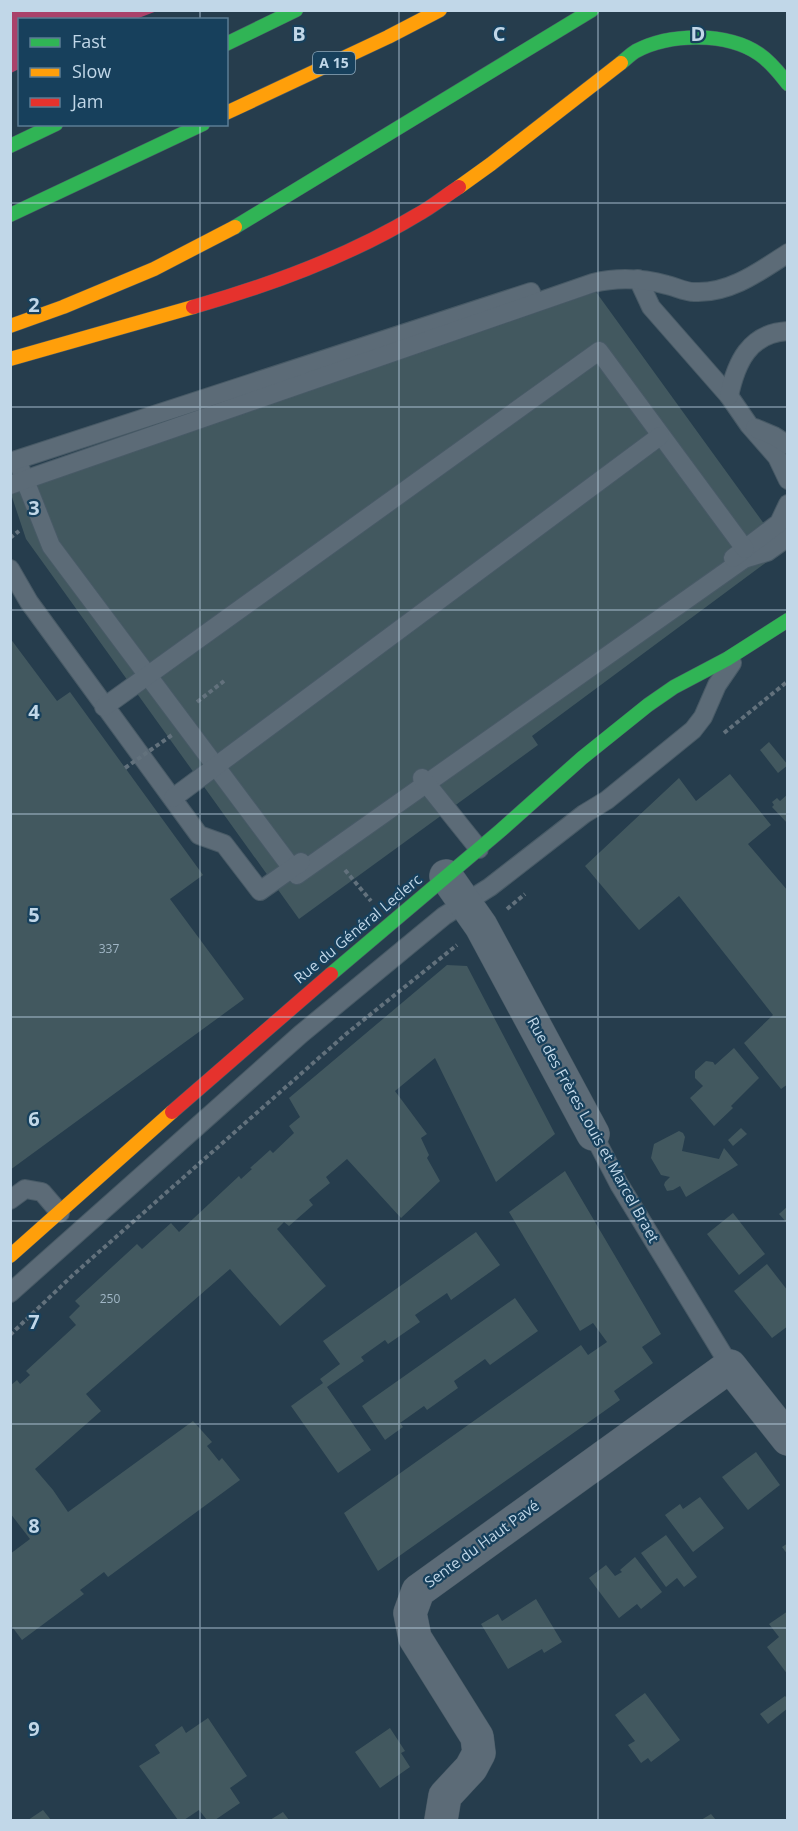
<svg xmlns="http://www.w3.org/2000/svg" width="798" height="1831" font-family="'Open Sans',sans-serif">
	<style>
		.forest { fill: #aa416a }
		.building { fill: #42585f }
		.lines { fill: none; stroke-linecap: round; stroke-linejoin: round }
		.lane-casing { stroke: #485a66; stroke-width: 20 }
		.street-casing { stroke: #485a66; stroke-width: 34 }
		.fast-casing { stroke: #485a66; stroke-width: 15 }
		.slow-casing { stroke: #485a66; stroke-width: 15 }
		.jam-casing { stroke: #485a66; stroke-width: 15 }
		.path { stroke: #62717c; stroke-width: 4; stroke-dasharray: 4.5 3; stroke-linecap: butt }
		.lane { stroke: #5c6b77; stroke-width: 18 }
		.street { stroke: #5c6b77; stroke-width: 33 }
		.fast { stroke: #30b455; stroke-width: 14 }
		.slow { stroke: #ff9f0a; stroke-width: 14 }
		.jam { stroke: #e5322d; stroke-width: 14 }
		.path-bridge { stroke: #62717c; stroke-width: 4; stroke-dasharray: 4.5 3; stroke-linecap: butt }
		.grid { fill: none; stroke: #c1d7e8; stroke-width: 1.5; stroke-opacity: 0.55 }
		.labels { text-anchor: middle; stroke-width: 4.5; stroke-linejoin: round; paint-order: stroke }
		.number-label { font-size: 12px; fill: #a1b7c6 }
		.shield { fill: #17405c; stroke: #8eaabe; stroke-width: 1.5 }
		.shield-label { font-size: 14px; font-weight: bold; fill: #c1d7e8 }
		.street-label { font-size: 15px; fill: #c1d7e8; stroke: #17405c }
		.grid-label { font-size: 20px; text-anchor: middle; font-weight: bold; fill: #c1d7e8; stroke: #17405c; stroke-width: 4.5; stroke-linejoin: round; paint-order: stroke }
	</style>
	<rect width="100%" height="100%" fill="#263d4d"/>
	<!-- forest -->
	<path class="forest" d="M11,10h146v1l-21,8 -116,1 -1,49 -8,4z"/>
	<!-- building -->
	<g class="building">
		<path d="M596,292l187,258 -251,186 6,9 -239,174 -273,-380 -15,-45z"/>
		<path d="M10,638l47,63 13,-9 133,183 -33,24 74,100 -234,171z"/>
		<path d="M769,742l19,23 -10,8 -18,-23z"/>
		<path d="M730,774l41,51 -23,19 40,47v193l-7,5 -37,-46 29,-28 -94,-119 -40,34 -54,-64 94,-88 17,23z"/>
		<path d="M788,794v30l-16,-17 2,-2 -2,-3 5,-4 3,3z"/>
		<path d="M447,965l20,1 88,168 -59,48 -61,-124 -40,33 32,43 -6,4 8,17 -2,3 13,23 -39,37 -54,-59 -21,18 4,6 -21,17 4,5 -24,21 -5,-4 -7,7 49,57 -46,40 -50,-57 -144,125 15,17 -66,58 18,21 15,22 125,-91 19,21 -5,4 12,15 3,-3 18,22 -132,97 -4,-5 -24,18 4,4 -62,46 -12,-16v-70l20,-15 -20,-26v-127l7,-6 3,4 10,-9 -4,-4 50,-46 -7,-8 11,-11 -5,-5 62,-57 5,5 29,-26 8,9 60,-56 2,3 11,-10 -2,-1 20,-18 3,3 21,-20 -5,-7 11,-9 -11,-19z"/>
		<path d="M734,1048l25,30 -28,28 2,2 -19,18 -24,-28 13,-12 -8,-8v-7l11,-10 7,1 2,3z"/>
		<path d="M741,1128l6,6 -14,12 -5,-6z"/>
		<path d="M679,1131l4,2 2,4 -3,14 37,8 5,-11 14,17 -52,32 -6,-11 -7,4 -6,1 -3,-6 1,-3 5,-5 -9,-2 -10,-17 3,-14z"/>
		<path d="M565,1171l96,163 -19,13 11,16 -39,28 6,9 -242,171 -34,-58 237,-168 7,10 19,-13 -14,-19 -13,8 -71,-119z"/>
		<path d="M788,1206v18l-9,-10z"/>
		<path d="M733,1213l32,41 -26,21 -32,-41z"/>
		<path d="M476,1232l24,33 -49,35 -4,-7 -32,22 5,7 -32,22 -3,-4 -24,17 3,4 -37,26 44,63 -33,23 -47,-67 32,-23 -3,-4 20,-15 -17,-23z"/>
		<path d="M767,1264l21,27v35l-16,12 -38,-47z"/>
		<path d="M515,1298l23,33 -48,34 -5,-6 -31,22 4,7 -31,22 -3,-4 -24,17 3,4 -18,13 -23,-34z"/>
		<path d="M756,1452l24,33 -32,25 -26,-33z"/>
		<path d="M700,1497l24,31 -31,24 -28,-37 15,-11 3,5z"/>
		<path d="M666,1535l31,42 -13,10 -7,-9 -11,9 -25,-34z"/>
		<path d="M788,1543v12l-6,-8z"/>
		<path d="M635,1557l27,35 -21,17 -4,-5 -18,14 -30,-40 17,-13 9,11 7,-4 -2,-2z"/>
		<path d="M536,1599l26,43 -18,11 -2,-4 -34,20 -27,-45 17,-10 4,7z"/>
		<path d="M788,1611v64l-21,-28 12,-10 -10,-13z"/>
		<path d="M645,1693l35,47 -29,22 -3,-4 -7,5 -13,-18 7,-4 -20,-26z"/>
		<path d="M785,1696l3,3v9l-20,16 -8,-10z"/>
		<path d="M208,1718l39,58 -17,12 10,15 -25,17h-8l-8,-10 -15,10h-6l-39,-54 21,-13 -5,-8 27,-19 4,7z"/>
		<path d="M390,1728l15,23 -4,2 9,14 -30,21 -25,-36z"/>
		<path d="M43,1810l8,10h-23z"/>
		<path d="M283,1812l6,8h-19z"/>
		<path d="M711,1814l5,6h-15z"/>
	</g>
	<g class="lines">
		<!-- lane casing -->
		<g class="lane-casing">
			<g id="lane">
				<path d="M638,279l13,28 78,89 20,29 28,32 11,23"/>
				<path d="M729,396c7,-33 20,-63 59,-65"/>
				<path d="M755,428l19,8 14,9"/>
				<path d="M17,460l34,86 246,329 447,-316 23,-7 21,-15"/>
				<path d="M10,462l521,-170"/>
				<path d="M10,485l583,-202c25,-6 49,-5 74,2 9,2 18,7 27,7 35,2 65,-20 94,-39"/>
				<path d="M733,558l46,-35 9,-19"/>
				<path d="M10,569l19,33 170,233 25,9 36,47 41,-29"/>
				<path d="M104,707l495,-356 146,198"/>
				<path d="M422,778l57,71"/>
				<path d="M173,798l487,-362"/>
				<path d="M593,1134l26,50 111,182"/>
				<path d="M10,1200l15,-11 17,3 18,21"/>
				<path d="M10,1293l291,-259 143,-118 46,-29 94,-73 23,-14 86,-70 10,-13 14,-32 15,-22"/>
			</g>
		</g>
		<!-- street casing -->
		<g class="street-casing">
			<g id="street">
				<path d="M446,876l35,50 112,208"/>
				<path d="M441,1820l4,-24 26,-28 8,-15 -2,-16 -62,-99 -5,-25 8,-22 312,-225 58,73"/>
			</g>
		</g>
		<!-- fast casing -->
		<g class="fast-casing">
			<g id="fast">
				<path d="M226,44l70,-34"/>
				<path d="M621,63c5,-4 10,-9 15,-12 34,-18 91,-19 123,3 12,8 20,19 29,30"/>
				<path d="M10,146l46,-22"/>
				<path d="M10,215l193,-91"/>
				<path d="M235,227l357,-217"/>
				<path d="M331,974l169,-143 82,-73 66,-53 26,-18 53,-28 61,-39"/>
			</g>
		</g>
		<!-- slow casing -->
		<g class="slow-casing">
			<g id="slow">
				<path d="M226,113l162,-76 52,-27"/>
				<path d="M459,187l32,-23 130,-101"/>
				<path d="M10,326l53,-19 91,-38 81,-42"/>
				<path d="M10,359l183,-52"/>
				<path d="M10,1256l162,-144"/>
			</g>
		</g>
		<!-- jam casing -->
		<g class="jam-casing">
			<g id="jam">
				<path d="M193,307c74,-21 158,-52 224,-92 15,-8 28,-19 42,-28"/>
				<path d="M172,1112l159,-138"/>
			</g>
		</g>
		<!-- path -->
		<g class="path">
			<path d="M10,538l9,-7"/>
			<path d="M197,702l27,-21"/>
			<path d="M724,733l64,-52"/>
			<path d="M345,870l26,31"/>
			<path d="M507,909l18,-15"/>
			<path d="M10,1335l64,-61 272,-240 111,-89"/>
		</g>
		<!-- lane -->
		<use href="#lane" class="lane"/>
		<!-- street -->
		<use href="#street" class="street"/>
		<!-- fast -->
		<use href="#fast" class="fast"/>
		<!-- slow -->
		<use href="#slow" class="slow"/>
		<!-- jam -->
		<use href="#jam" class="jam"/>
		<!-- path-bridge -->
		<path class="path-bridge" d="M125,768l47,-33"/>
	</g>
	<!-- grid -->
	<path class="grid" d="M200,10v10M399,10v1810M598,10v1810M200,124v1696M10,203h778M10,407h778M10,610h778M10,814h778M10,1017h778M10,1221h778M10,1424h778M10,1628h778"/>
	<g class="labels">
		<!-- number labels -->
		<g class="number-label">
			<text x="109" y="953">337</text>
			<text x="110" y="1303">250</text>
		</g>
		<!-- shield labels -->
		<rect class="shield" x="313" y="52" width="42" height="22" rx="4.5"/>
		<g class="shield-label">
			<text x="334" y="68">A 15</text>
		</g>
		<!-- street labels -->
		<g class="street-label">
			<text transform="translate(358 929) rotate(-40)" y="5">Rue du Général Leclerc</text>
			<text transform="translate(593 1130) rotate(61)" y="5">Rue des Frères Louis et Marcel Braet</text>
			<text transform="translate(482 1544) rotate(-36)" y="5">Sente du Haut Pavé</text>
		</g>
	</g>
	<g class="grid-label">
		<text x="299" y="41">B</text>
		<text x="499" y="41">C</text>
		<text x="698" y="41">D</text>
		<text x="34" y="312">2</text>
		<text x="34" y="515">3</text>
		<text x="34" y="719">4</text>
		<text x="34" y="922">5</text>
		<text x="34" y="1126">6</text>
		<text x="34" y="1329">7</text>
		<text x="34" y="1533">8</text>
		<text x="34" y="1736">9</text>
	</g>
	<!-- border -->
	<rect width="798" height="1831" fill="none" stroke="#c1d7e8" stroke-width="24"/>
	<!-- legend -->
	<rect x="18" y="18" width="210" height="108" fill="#17405c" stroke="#5b7c94" stroke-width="1.5"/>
	<rect x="30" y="38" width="30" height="9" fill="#30b455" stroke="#5b7c94" stroke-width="1.5"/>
	<text x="72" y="48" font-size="18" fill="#c1d7e8">Fast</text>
	<rect x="30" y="68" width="30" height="9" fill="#ff9f0a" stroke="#5b7c94" stroke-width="1.5"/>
	<text x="72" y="78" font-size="18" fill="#c1d7e8">Slow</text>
	<rect x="30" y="98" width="30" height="9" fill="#e5322d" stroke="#5b7c94" stroke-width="1.5"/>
	<text x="72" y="108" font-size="18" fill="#c1d7e8">Jam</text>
</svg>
